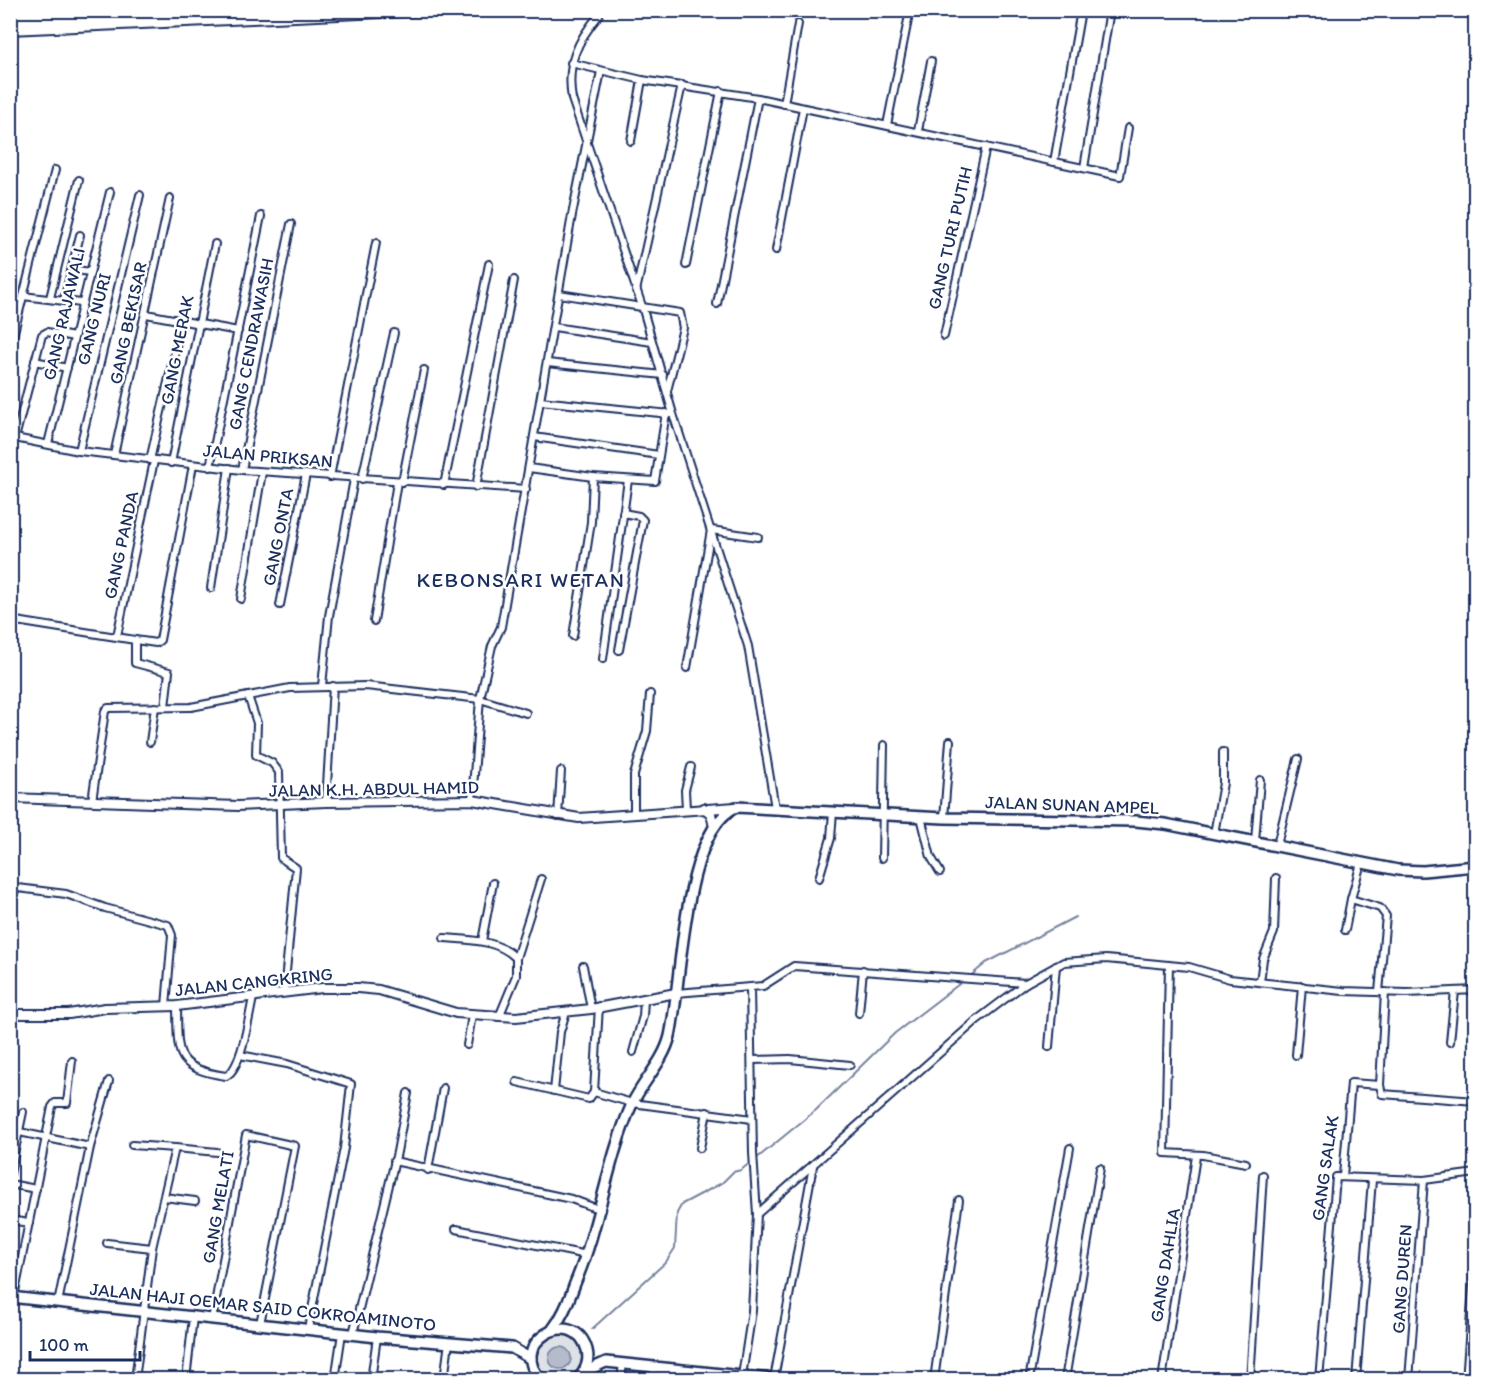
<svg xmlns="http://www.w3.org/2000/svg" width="1486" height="1390" font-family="Itim,sans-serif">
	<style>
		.green { fill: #dee1e7; stroke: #7c88a2; stroke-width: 1.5 }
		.water { fill: #b5bbca; stroke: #77839f; stroke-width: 1.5 }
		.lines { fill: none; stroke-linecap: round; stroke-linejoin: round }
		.stream { stroke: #77839f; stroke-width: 2 }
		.minor-casing { stroke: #1b2f5e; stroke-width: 10 }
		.tertiary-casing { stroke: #1b2f5e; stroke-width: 12 }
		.secondary-casing { stroke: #1b2f5e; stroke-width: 14 }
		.minor { stroke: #fff; stroke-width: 6 }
		.tertiary { stroke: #fff; stroke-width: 8 }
		.secondary { stroke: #fff; stroke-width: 9 }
		.rail { stroke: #1b2f5e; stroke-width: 2 }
		.labels { text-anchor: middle; stroke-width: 5; stroke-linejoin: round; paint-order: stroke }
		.street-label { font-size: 18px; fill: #1b2f5e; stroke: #fff }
		.quarter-label { font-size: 21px; letter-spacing: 1.5px; fill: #1b2f5e; stroke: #fff }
	</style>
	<rect width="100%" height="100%" fill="#fff"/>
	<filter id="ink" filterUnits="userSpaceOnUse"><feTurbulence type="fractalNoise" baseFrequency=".0167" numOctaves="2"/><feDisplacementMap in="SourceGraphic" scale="12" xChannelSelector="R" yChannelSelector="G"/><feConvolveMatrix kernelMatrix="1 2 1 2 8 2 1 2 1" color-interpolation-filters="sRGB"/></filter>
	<g filter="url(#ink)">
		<!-- green -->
		<circle class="green" cx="560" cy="1357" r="23"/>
		<!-- water -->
		<circle class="water" cx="560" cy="1358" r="11"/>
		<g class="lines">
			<!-- stream -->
			<g class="stream">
				<path d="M968,978l18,-15 89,-46"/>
				<path d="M756,1159l60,-49 79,-77 68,-52"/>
				<path d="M592,1329l74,-67 9,-14 2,-35 5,-9 40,-21 11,-11 8,-2 10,-8"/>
			</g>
			<!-- minor casing -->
			<g class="minor-casing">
				<g id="minor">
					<path d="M599,15c-22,26 -33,49 -27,84l70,207 31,108 75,232 27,162"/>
					<path d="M571,63l71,17 116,18 362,78 8,-48"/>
					<path d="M784,104l14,-80"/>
					<path d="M887,125l23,-115"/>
					<path d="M918,131l13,-70"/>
					<path d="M631,141l11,-61"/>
					<path d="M1054,162l26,-146"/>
					<path d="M1084,168l26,-158"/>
					<path d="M776,250l27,-142"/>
					<path d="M686,265l35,-174"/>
					<path d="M72,269l17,3"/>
					<path d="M636,291l46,-206"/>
					<path d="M559,294l121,19 3,15 -16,63"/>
					<path d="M23,296l58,7"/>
					<path d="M50,298l29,-118"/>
					<path d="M64,300l16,-65"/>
					<path d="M717,304l41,-206"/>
					<path d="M146,314l92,17"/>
					<path d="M554,327l98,15"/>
					<path d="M944,336l42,-189"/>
					<path d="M10,348l45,-178"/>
					<path d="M35,361l32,7"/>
					<path d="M547,363l116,12"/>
					<path d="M540,401l130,13"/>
					<path d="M10,437l69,14 163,19 284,19"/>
					<path d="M534,437l125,18"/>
					<path d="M15,438l27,-103 5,-3 27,5"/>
					<path d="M48,444l62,-252"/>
					<path d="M79,451l61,-256"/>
					<path d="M114,455l56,-257"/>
					<path d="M150,460l32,-139"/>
					<path d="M171,463l44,-219"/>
					<path d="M210,467l51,-251"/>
					<path d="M529,468l64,9 62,4 11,-68"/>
					<path d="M242,470l49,-246"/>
					<path d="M330,477l46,-234"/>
					<path d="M362,479l32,-146"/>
					<path d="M402,482l22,-112"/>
					<path d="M444,485l45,-221"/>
					<path d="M476,487l38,-207"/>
					<path d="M211,588l18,-120"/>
					<path d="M241,599l21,-127"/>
					<path d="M280,605l26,-131"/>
					<path d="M10,620l125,20v23l34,9 -4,35"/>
					<path d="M374,621l23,-139"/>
					<path d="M117,636l37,-175"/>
					<path d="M573,636l18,-114 2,-45"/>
					<path d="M135,640l21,3 4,-3 33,-175"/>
					<path d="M619,650l24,-130 -4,-4 -16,-3"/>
					<path d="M603,659l25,-179"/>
					<path d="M687,668l24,-138 47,7"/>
					<path d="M322,686l7,-70 25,-137"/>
					<path d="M248,696l9,27 -1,32 16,8 7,9 2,86 15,10 -12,124"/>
					<path d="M150,742l5,-35"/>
					<path d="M472,800l8,-101 12,-53 9,-19 71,-412 29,-144"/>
					<path d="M92,801l13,-90 3,-3 83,-1 99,-19 76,-2 114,13 46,14"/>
					<path d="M326,802l7,-116"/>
					<path d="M686,809l-1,-19 6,-23"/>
					<path d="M634,815v-40l13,-44 3,-37"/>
					<path d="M558,816l3,-45"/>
					<path d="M921,817l10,40 9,15"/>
					<path d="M944,818l6,-77"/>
					<path d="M1214,834l9,-51v-31"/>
					<path d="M1255,841l5,-61"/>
					<path d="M1277,845l21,-86"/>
					<path d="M882,858l2,-113"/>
					<path d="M1361,863l-10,36 29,9 6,8 -7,76"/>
					<path d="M819,878l12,-40 2,-26"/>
					<path d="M10,887l56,7 39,14 63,17 4,10 -6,71"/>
					<path d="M1345,930l6,-31"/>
					<path d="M444,938c24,2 53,1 72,20v18l-17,41"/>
					<path d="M482,941l11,-58"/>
					<path d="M516,958l25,-79"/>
					<path d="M1169,965l-4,188 38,2 43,8"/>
					<path d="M583,966l8,43"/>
					<path d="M1260,982l3,-23 11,-27 2,-54"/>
					<path d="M676,993l87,-7 31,-20 232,17 38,-21 42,-3 83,8 41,12 113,12 64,2 69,-3"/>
					<path d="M177,1006c1,47 -4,62 49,70 16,-7 23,-61 27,-78"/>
					<path d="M599,1006l-5,86 38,11 120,16"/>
					<path d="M859,1013l4,-43"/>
					<path d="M1450,1042l5,-51"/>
					<path d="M467,1045l5,-30"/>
					<path d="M1049,1047l7,-81"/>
					<path d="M633,1052l10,-36 1,-16"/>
					<path d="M240,1055l47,9 64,20 -7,64 -36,181"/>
					<path d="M1296,1055l6,-69"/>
					<path d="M753,1060l37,-1 60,6"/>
					<path d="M517,1082l72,17 5,-7"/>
					<path d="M1380,1085l2,9 94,7"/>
					<path d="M554,1091l6,-59 6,-20"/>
					<path d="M10,1130l80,17"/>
					<path d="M132,1145l43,3 -23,100 -17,132"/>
					<path d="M175,1148l42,4"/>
					<path d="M700,1148l7,-36"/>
					<path d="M394,1161l177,38 30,11"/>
					<path d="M428,1170l15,-82"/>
					<path d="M10,1174l13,-62"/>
					<path d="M1343,1176l8,-93 29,2 5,-93"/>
					<path d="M10,1184l26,5"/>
					<path d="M164,1197l31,4"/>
					<path d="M757,1214l220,-194 49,-37"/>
					<path d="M10,1220l19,3"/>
					<path d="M456,1229l131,26"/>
					<path d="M107,1243l45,5"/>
					<path d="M14,1297l38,-190 3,-4h12l5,-42"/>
					<path d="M58,1303l32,-156 19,-66"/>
					<path d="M212,1320l34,-185 49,11 -35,178"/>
					<path d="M353,1334l44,-182 11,-59"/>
					<path d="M742,1376l10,-65 5,-97 -4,-61 -3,-165"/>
					<path d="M774,1379l39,-213"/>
					<path d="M186,1380l7,-63"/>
					<path d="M335,1380l7,-47"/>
					<path d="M371,1380l6,-43"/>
					<path d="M444,1380l5,-38"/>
					<path d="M621,1380l2,-17"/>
					<path d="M653,1380l1,-13"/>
					<path d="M934,1380l25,-180"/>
					<path d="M1029,1380l41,-232"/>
					<path d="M1065,1380l35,-212"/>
					<path d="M1162,1380l34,-224"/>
					<path d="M1250,1380l13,-205"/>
					<path d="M1319,1380l17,-203 88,3 52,-7"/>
					<path d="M1356,1380l16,-200"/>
					<path d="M1409,1380l15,-200"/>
					<path d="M1466,1380l10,-134"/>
				</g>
			</g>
			<!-- tertiary casing -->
			<g class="tertiary-casing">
				<g id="tertiary">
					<path d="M10,798l228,8 88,-4 146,-2 107,18 157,-11"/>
					<path d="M704,808l7,6 3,13"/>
					<path d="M10,1014h59l36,-6 72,-2 145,-18h36l21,2 77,23 60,4 75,-8 85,-16"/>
				</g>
			</g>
			<!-- secondary casing -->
			<g class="secondary-casing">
				<g id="secondary">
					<path d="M10,1297l367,40 135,11 19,11"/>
					<path d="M552,1330c12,-15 17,-31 24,-49 24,-57 31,-121 56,-177 11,-23 32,-43 38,-68 12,-53 12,-205 66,-229l208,11 192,3 29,3 233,46 25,1 53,-5"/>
					<path d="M584,1372l22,-10 174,18"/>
					<path d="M542,1380c-38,-35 32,-77 45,-30 3,12 -2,22 -10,30"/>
				</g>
			</g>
			<!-- minor -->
			<use href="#minor" class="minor"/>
			<!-- tertiary -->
			<use href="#tertiary" class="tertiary"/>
			<!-- secondary -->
			<use href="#secondary" class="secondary"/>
			<!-- rail -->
			<path class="rail" d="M10,35l545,-25"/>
		</g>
	</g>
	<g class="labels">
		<!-- street labels -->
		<g class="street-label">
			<text transform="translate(950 238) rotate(-77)" y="6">GANG TURI PUTIH</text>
			<text transform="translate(64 314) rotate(-77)" y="6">GANG RAJAWALI</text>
			<text transform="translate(94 319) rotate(-76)" y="6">GANG NURI</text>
			<text transform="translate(128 323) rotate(-78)" y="6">GANG BEKISAR</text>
			<text transform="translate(251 344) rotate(-79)" y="6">GANG CENDRAWASIH</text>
			<text transform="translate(177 350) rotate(-79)" y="6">GANG MERAK</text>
			<text transform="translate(268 456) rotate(5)" y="6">JALAN PRIKSAN</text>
			<text transform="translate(278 537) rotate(-79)" y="6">GANG ONTA</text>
			<text transform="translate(121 545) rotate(-78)" y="6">GANG PANDA</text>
			<text transform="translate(374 789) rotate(-1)" y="6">JALAN K.H. ABDUL HAMID</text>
			<text transform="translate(1072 805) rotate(2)" y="6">JALAN SUNAN AMPEL</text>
			<text transform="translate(254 982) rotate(-6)" y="6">JALAN CANGKRING</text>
			<text transform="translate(1325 1168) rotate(-82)" y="6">GANG SALAK</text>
			<text transform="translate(218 1207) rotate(-80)" y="6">GANG MELATI</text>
			<text transform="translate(1165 1265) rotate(-81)" y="6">GANG DAHLIA</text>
			<text transform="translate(1402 1279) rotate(-86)" y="6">GANG DUREN</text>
			<text transform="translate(263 1307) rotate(6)" y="6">JALAN HAJI OEMAR SAID COKROAMINOTO</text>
		</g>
		<!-- quarter labels -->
		<g class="quarter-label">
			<text x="521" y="587">KEBONSARI WETAN</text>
		</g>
	</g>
	<!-- margin -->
	<rect width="1486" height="1390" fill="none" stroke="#fff" stroke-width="36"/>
	<rect x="18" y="18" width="1450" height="1354" fill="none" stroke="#1b2f5e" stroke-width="2" filter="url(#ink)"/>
	<!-- scale -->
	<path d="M30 1351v9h110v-9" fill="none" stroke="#1b2f5e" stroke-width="3"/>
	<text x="39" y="1351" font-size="18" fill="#1b2f5e" stroke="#ffffff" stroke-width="4.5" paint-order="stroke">100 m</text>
</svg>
